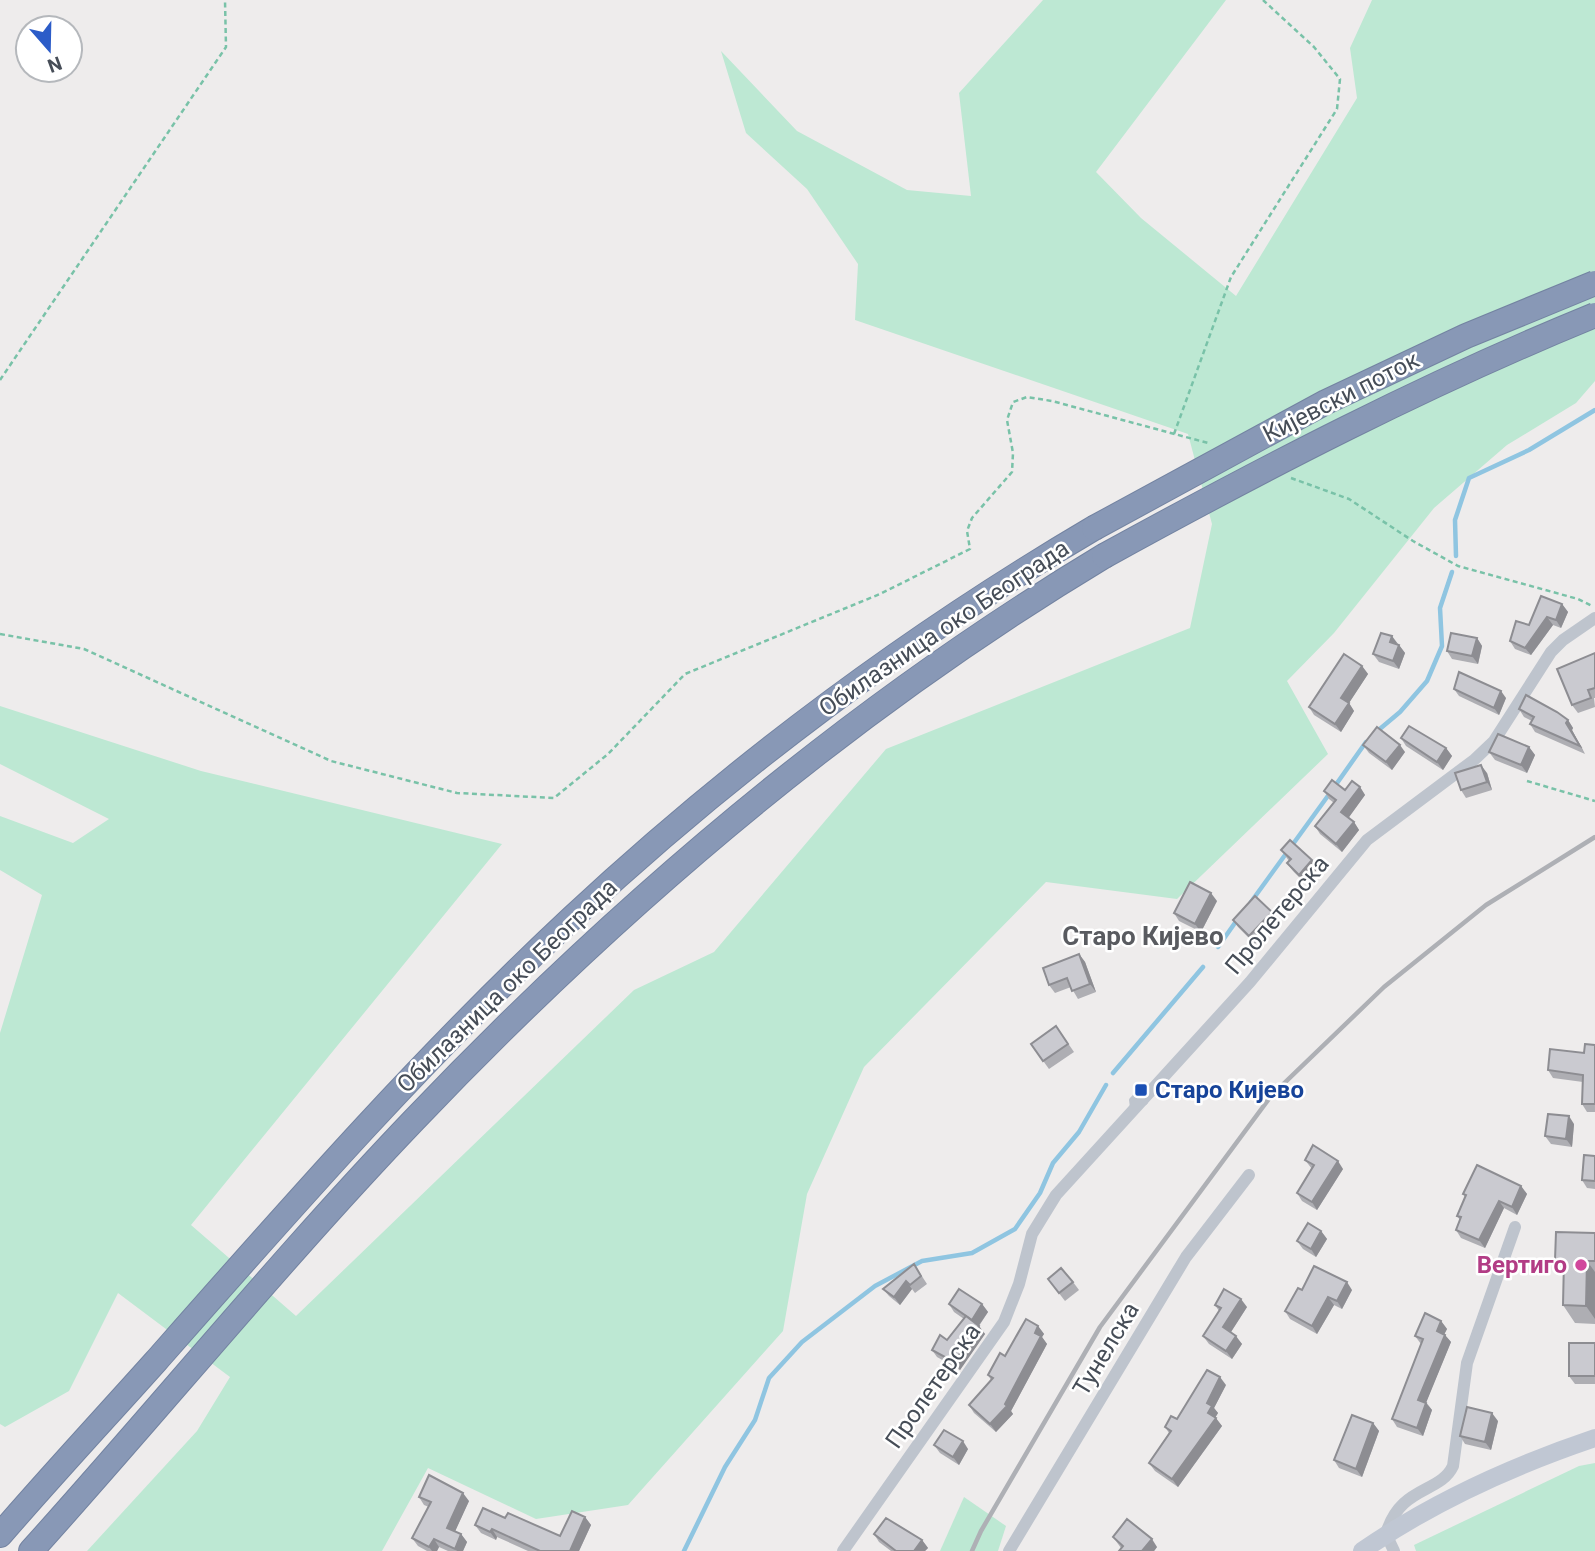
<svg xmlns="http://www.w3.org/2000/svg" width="1595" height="1551" font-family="Roboto,sans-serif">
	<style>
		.green { fill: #bde8d3 }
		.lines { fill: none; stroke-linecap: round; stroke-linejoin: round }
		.stream { stroke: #8fc5e1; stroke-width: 4.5 }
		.motorway-casing { stroke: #7383a1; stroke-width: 26 }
		.path { stroke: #79c2a8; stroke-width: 2.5; stroke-dasharray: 5 3.5; stroke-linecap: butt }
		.service { stroke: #bec4cd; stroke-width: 6 }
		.minor { stroke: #bec4cd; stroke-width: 12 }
		.secondary { stroke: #c0c7d3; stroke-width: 18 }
		.motorway { stroke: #8898b6; stroke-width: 24 }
		.rail { stroke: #aeb0b5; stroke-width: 4.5 }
		.motorway-bridge-casing { stroke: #7383a1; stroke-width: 26; stroke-linecap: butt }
		.motorway-bridge { stroke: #8898b6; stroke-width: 24 }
		.wall { fill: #aeaeb3 }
		.shaded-wall { fill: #8d8d92 }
		.building { fill: #cacad0; stroke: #8d8d92; stroke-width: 2 }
		.transit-dot { fill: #1a4fb4; stroke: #fff; stroke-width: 2.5 }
		.hotel-dot { fill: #d1479c; stroke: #fff; stroke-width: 2.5 }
		.labels { text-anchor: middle; stroke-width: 5; stroke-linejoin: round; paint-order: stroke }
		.street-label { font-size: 24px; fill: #464d57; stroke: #fff }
		.transit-label { font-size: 24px; font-weight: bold; fill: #164399; stroke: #fff; text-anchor: start }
		.hotel-label { font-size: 24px; font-weight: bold; fill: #b23c85; stroke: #fff; text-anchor: end }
		.neighbourhood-label { font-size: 26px; font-weight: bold; fill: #595b60; stroke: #fff }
	</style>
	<rect width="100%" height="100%" fill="#eeecec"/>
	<!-- green -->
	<g class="green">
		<path d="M1043,0h183l-130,172 45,46 95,78 121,-198 -7,-50 22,-48h223v381l-19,22 -69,42 -73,63 -100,125 -47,48 41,73 -151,145 -131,-17 -182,185 -57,127 -24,137 -155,174 -92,14 -108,-51 -46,83h-295l110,-120 33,-54 -112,-84 -49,98 -64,36 -5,-3v-391l42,-138 -42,-25v-54l73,27 36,-24 -109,-55v-58l201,65 301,73 -311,381 105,91 338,-326 80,-38 172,-203 304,-121 22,-104 -24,-90 -333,-114 3,-56 -51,-75 -61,-56 -25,-82 76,80 110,59 64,6 -12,-103z"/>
		<path d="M1595,1463v88h-179l-2,-6 165,-79z"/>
		<path d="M964,1497l42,29 -8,25h-58z"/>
	</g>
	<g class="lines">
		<!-- stream -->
		<g class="stream">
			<path d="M1456,556l-1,-36 14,-42 60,-28 66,-40"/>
			<path d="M1375,733l25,-21 27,-31 15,-35 -2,-38 12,-36"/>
			<path d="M1335,786l31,-44"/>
			<path d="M1251,902l79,-109"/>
			<path d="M1218,947l19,-27"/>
			<path d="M1113,1073l90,-106"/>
			<path d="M684,1551l41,-84 30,-47 14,-42 33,-36 73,-56 47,-25 50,-8 43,-24 25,-36 13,-30 26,-31 27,-47"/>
		</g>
		<!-- motorway casing -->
		<g class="motorway-casing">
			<g id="motorway">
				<path d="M0,1535c51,-59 104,-116 156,-174 134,-152 267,-304 416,-443 159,-148 335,-280 522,-390"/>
				<path d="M31,1551c129,-143 250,-292 383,-431 206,-216 434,-410 690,-564"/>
			</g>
		</g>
		<!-- path -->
		<g class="path">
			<path d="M0,380l226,-333 -1,-47"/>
			<path d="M1174,434l57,-157 106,-168 3,-30 -26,-32 -51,-47"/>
			<path d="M1291,478l58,21 64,42 45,25 120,33 14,7"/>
			<path d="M0,634l84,15 247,112 126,32 97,5 54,-44 77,-80 195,-80 90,-45 -3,-18 5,-13 40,-46 1,-19 -6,-33 6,-18 14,-5 25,4 156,42"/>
			<path d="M1527,781l68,20"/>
		</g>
		<!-- service -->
		<path class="service" d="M1146,1093l-1,9 -12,6 -1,-8 5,-5z"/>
		<!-- minor -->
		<g class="minor">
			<path d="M843,1551l161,-229 15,-38 13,-50 24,-39 194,-213 117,-142 107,-80 20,-19 57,-89 12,-12 32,-22"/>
			<path d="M1009,1551l177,-294 63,-82"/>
			<path d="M1394,1551l-8,-17c14,-49 54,-40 67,-68l14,-103 48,-136"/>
		</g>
		<!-- secondary -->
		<path class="secondary" d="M1362,1551c72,-50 150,-85 233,-113"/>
		<!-- motorway -->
		<use href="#motorway" class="motorway"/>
		<!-- rail -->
		<path class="rail" d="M972,1551l9,-20 119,-204 171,-231 113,-109 102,-82 109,-68"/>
		<!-- motorway-bridge casing -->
		<g class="motorway-bridge-casing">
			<g id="motorway-bridge">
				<path d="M1094,528l232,-126 140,-66 129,-53"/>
				<path d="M1104,556c160,-88 322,-172 491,-241"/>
			</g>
		</g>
		<!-- motorway-bridge -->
		<use href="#motorway-bridge" class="motorway-bridge"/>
	</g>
	<!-- wall -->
	<g class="wall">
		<path d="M1562,604l6,8 -7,16 -8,-3 -22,30 -16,-6 -5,-8 19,-16z"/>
		<path d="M1477,638l5,8 -4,18 -26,-5 -5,-8z"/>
		<path d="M1399,645l6,8 -6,16 -20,-7 -6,-8z"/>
		<path d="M1595,653v45h-1l1,9 -17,6 -6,-8z"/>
		<path d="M1362,666l6,8 -19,29 5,8 -13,21 -27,-17 -5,-8z"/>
		<path d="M1454,689l52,9 -7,17 -40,-19z"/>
		<path d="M1519,709l49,11 5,8 -1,2 13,24 -50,-22 -5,-8 2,-3 -8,-4z"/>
		<path d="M1401,738l45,10 6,8 -9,14 -37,-24z"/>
		<path d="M1363,745l42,7 -13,18 -23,-17z"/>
		<path d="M1529,747l6,8 -8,18 -32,-13 -6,-8z"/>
		<path d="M1487,773l5,17 -26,8 -5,-8z"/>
		<path d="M1360,787l5,8 -17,23 6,4 5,8 -17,22 -22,-18 -5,-8 19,-23 -5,-4 -5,-8z"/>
		<path d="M1281,850l37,18 -13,15 -12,-12 -6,-8 2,-2z"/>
		<path d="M1217,901l-16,31 -22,-11 -5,-8z"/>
		<path d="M1272,912l6,8 -23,24 -17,-17 -5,-7z"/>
		<path d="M1079,954l6,8 11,30 -18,7 -7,-12 -16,6 -6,-8z"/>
		<path d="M1056,1026l18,26 -25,17 -18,-25z"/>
		<path d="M1595,1045v67h-8l-5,-8 1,-22 -30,-4 -5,-8 36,-17z"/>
		<path d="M1574,1124l-2,23 -21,-3 -6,-8z"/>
		<path d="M1595,1156v33l-8,-1 -5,-8z"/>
		<path d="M1305,1160l38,9 -26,41 -15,-9 -5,-8 15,-24z"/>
		<path d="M1521,1186l6,8 -10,21 -13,-7 -19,40 -24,-10 -5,-8 4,-10 -3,-4 8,-19 -2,-3z"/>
		<path d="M1321,1231l6,8 -11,18 -13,-8 -6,-8z"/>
		<path d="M1595,1233v91l-20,-1 -12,-18v-32l-8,-13z"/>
		<path d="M914,1264l13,20 -12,9 -3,-4 -12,16 -11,-9 -6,-7z"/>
		<path d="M1048,1279l25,3 6,8 -14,11z"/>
		<path d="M1352,1290l-10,19 -8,-4 -17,29 -27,-15 -5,-8z"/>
		<path d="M949,1304h33l6,8 -9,14 6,8 -25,36 -23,-13 -5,-7 15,-10 17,-21 -10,-7z"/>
		<path d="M1215,1305l32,2 -16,25 11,12 -10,15 -23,-15 -6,-8 16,-25z"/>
		<path d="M1441,1321l6,8 -3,5 7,8 -25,60 6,8 -9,26 -26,-9 -5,-8 29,-75 -6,-8z"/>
		<path d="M1038,1326l6,8 -2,3 5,7 -36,67 2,3 -17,18 -22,-19 -5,-8 22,-25 -3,-5 17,-19z"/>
		<path d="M1595,1343v41h-20l-6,-8z"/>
		<path d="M1226,1385l-12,23 4,5 -3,5 7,8 -44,61 -23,-16 -6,-8 20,-30 -4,-6z"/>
		<path d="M1498,1421l-7,29 -26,-6 -5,-8z"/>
		<path d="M1373,1423l6,8 -17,46 -23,-9 -5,-8z"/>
		<path d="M934,1445l34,4 -9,16 -19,-12z"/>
		<path d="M419,1497l50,4 -14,30 6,3 6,8 -4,9h-15l-9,-4 -2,4h-10l-9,-5 -6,-8 17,-31 -5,-2z"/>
		<path d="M585,1517l6,8 -12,26h-51l-31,-14 -1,3 -15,-7 -6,-8 30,-7 55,18z"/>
		<path d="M874,1534l48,6 6,8 -3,3h-34l-12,-9z"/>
		<path d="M1113,1537l44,10 -3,4h-35l2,-3z"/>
	</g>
	<!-- shaded-wall -->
	<g class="shaded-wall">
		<path d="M1562,604l6,8 -7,16 -5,-8z"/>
		<path d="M1547,617l6,8 -22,30 -6,-7z"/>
		<path d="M1392,636l6,8 -8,-2z"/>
		<path d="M1477,638l5,8 -4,18 -6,-8z"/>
		<path d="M1399,645l6,8 -6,16 -6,-8z"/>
		<path d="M1362,666l6,8 -19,29 5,8 -13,21 -6,-8 6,-26z"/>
		<path d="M1501,691l5,7 -7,17 -5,-7z"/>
		<path d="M1568,720l5,8 -1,2 13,24 -19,-31z"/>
		<path d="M1400,745l5,7 -13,18 -6,-8z"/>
		<path d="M1529,747l6,8 -8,18 -6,-8z"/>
		<path d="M1446,748l6,8 -9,14 -6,-8z"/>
		<path d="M1481,765l6,8 5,17 -5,-8z"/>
		<path d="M1360,787l5,8 -18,25 -6,-8z"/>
		<path d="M1354,822l5,8 -17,22 -6,-8z"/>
		<path d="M1312,860l6,8 -13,15 -6,-8z"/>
		<path d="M1211,893l6,8 -16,31 -6,-8z"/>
		<path d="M1079,954l6,8 11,30 -6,-8z"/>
		<path d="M1569,1116l5,8 -2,23 -6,-8z"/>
		<path d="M1338,1161l5,8 -26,41 -5,-8z"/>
		<path d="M1521,1186l6,8 -10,21 -5,-8z"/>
		<path d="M1499,1201l5,7 -19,40 -6,-8z"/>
		<path d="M1321,1231l6,8 -11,18 -5,-8z"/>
		<path d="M1587,1261l8,11v47l-9,-13z"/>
		<path d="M906,1281l6,8 -12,16 -6,-8z"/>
		<path d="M1347,1282l5,8 -10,19 -5,-8z"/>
		<path d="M1328,1297l6,8 -17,29 -5,-8z"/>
		<path d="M1241,1299l6,8 -18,28 -6,-8z"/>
		<path d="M982,1304l6,8 -11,16 -5,-8z"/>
		<path d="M1441,1321l6,8 -5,10 -5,-8z"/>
		<path d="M979,1326l6,8 -25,36 -6,-8z"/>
		<path d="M1038,1326l6,8 -2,3 5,7 -36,67 2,3 -17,18 -6,-8z"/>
		<path d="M1445,1335l6,7 -27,66 -6,-8z"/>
		<path d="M1236,1336l6,8 -10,15 -6,-8z"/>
		<path d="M1220,1377l6,8 -12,23 4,5 -5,8 -5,-8 -1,-10z"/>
		<path d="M1426,1403l6,7 -9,26 -6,-8z"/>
		<path d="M1492,1413l6,8 -7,29 -6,-8z"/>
		<path d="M1216,1418l6,8 -44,61 -6,-8z"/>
		<path d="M1373,1423l6,8 -17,46 -6,-8z"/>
		<path d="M963,1441l5,8 -9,16 -6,-8z"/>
		<path d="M463,1493l6,8 -16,35 -6,-8z"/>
		<path d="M585,1517l6,8 -12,26h-9z"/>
		<path d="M492,1529l5,8 -1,3 -6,-8z"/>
		<path d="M461,1534l6,8 -4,9h-6l-2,-2z"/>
		<path d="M434,1539l5,8 -2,4h-5l-3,-4z"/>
		<path d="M1152,1539l5,8 -3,4h-12z"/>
		<path d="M922,1540l6,8 -3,3h-11z"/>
	</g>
	<!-- building -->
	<g class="building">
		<path d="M1541,596l21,8 -6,16 -9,-3 -22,31 -15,-7 6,-20 13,4z"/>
		<path d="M1381,633l11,3 -2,6 9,3 -6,16 -20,-7z"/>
		<path d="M1451,633l26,5 -5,18 -25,-5z"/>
		<path d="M1595,653v35l-7,2 3,8 -19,7 -15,-36z"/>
		<path d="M1344,654l18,12 -21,32 8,5 -14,21 -26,-17z"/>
		<path d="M1459,672l42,19 -7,17 -40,-19z"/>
		<path d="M1526,695l31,17 11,8 -2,3 14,23 -50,-22 4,-7 -15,-8z"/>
		<path d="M1409,726l37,22 -9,14 -36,-24z"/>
		<path d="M1377,727l23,18 -14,17 -23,-17z"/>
		<path d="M1498,734l31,13 -8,18 -32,-13z"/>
		<path d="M1481,765l6,17 -26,8 -6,-17z"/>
		<path d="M1332,780l13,10 7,-9 8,6 -19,25 13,10 -18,22 -21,-18 21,-26 -12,-9z"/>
		<path d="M1290,840l22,20 -13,15 -12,-12 4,-4 -10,-9z"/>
		<path d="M1190,882l21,11 -16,31 -21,-11z"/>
		<path d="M1255,896l17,16 -23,24 -16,-16z"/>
		<path d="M1079,954l11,30 -18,7 -5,-13 -18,7 -6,-17z"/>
		<path d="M1056,1026l12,18 -25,17 -12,-17z"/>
		<path d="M1585,1044l10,1v59h-13l1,-29 -35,-5 2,-21 34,4z"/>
		<path d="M1548,1114l21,2 -3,23 -21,-3z"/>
		<path d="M1313,1145l25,16 -26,41 -15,-9 17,-28 -9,-5z"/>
		<path d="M1584,1155l11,1v25l-13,-1z"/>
		<path d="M1477,1165l44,21 -9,21 -13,-6 -20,39 -23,-10 5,-13 -4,-1 9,-21 -3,-1z"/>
		<path d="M1308,1223l13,8 -10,18 -14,-8z"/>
		<path d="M1556,1232l39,1v28h-8l-1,45 -23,-1 1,-45h-9z"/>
		<path d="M914,1264l7,12 -11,9 -4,-4 -12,16 -11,-8z"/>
		<path d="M1314,1266l33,16 -10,19 -9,-4 -16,29 -27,-15 13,-23 4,2z"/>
		<path d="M1061,1268l12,14 -14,11 -11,-14z"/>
		<path d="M959,1289l23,15 -10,16 -23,-16z"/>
		<path d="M1224,1289l17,10 -18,28 13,9 -10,15 -23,-15 18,-28 -6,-3z"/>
		<path d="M1425,1313l16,8 -4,10 8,4 -27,65 8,3 -9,25 -25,-9 31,-80 -8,-3z"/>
		<path d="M966,1316l13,10 -25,36 -22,-12 8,-15 7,5z"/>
		<path d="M1026,1319l12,7 -3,7 6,3 -36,68 2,2 -17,18 -21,-19 24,-27 -5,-3 12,-22 5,3z"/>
		<rect x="1569" y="1343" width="26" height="33"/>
		<path d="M1207,1370l13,7 -13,26 5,3 -4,7 8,5 -44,61 -23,-16 22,-32 -6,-4 6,-11 6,3z"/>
		<path d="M1467,1407l25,6 -7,29 -25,-6z"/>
		<path d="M1352,1415l21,8 -17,46 -22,-9z"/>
		<path d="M944,1430l19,11 -10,16 -19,-12z"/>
		<path d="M429,1475l34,18 -16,35 14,6 -6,15 -21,-10 -5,8 -17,-9 19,-36 -12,-5z"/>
		<path d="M483,1508l22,10 3,-5 52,23 12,-25 13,6 -15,34h-30l-48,-22 -2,3 -15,-7z"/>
		<path d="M886,1518l36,22 -8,11h-18l-22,-17z"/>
		<path d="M1127,1519l25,20 -10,12h-23l4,-5 -10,-9z"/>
	</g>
	<!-- markers -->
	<rect class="transit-dot" x="1134" y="1083" width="14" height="14" rx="3.5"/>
	<circle class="hotel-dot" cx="1581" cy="1265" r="7"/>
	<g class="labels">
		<!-- street labels -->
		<g class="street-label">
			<text transform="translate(1341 397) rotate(-27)" y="8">Кијевски поток</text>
			<text transform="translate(944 628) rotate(-34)" y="8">Обилазница око Београда</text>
			<text transform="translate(1277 915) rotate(-50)" y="8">Пролетерска</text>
			<text transform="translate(507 986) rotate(-44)" y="8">Обилазница око Београда</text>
			<text transform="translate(1106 1349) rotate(-59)" y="8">Тунелска</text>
			<text transform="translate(933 1386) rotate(-55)" y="8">Пролетерска</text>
		</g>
		<!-- transit labels -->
		<g class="transit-label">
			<text x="1155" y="1098">Старо Кијево</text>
		</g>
		<!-- hotel labels -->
		<g class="hotel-label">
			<text x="1567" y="1273">Вертиго</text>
		</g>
		<!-- neighbourhood labels -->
		<g class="neighbourhood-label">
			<text x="1143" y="945">Старо Кијево</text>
		</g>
	</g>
	<!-- north arrow -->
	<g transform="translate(49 49) rotate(160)"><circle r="33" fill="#ffffff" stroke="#b5b8bc" stroke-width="2"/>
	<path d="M0-5L12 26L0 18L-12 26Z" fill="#2c5cc8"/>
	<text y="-10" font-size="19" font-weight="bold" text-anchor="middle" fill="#464d57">N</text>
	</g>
</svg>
